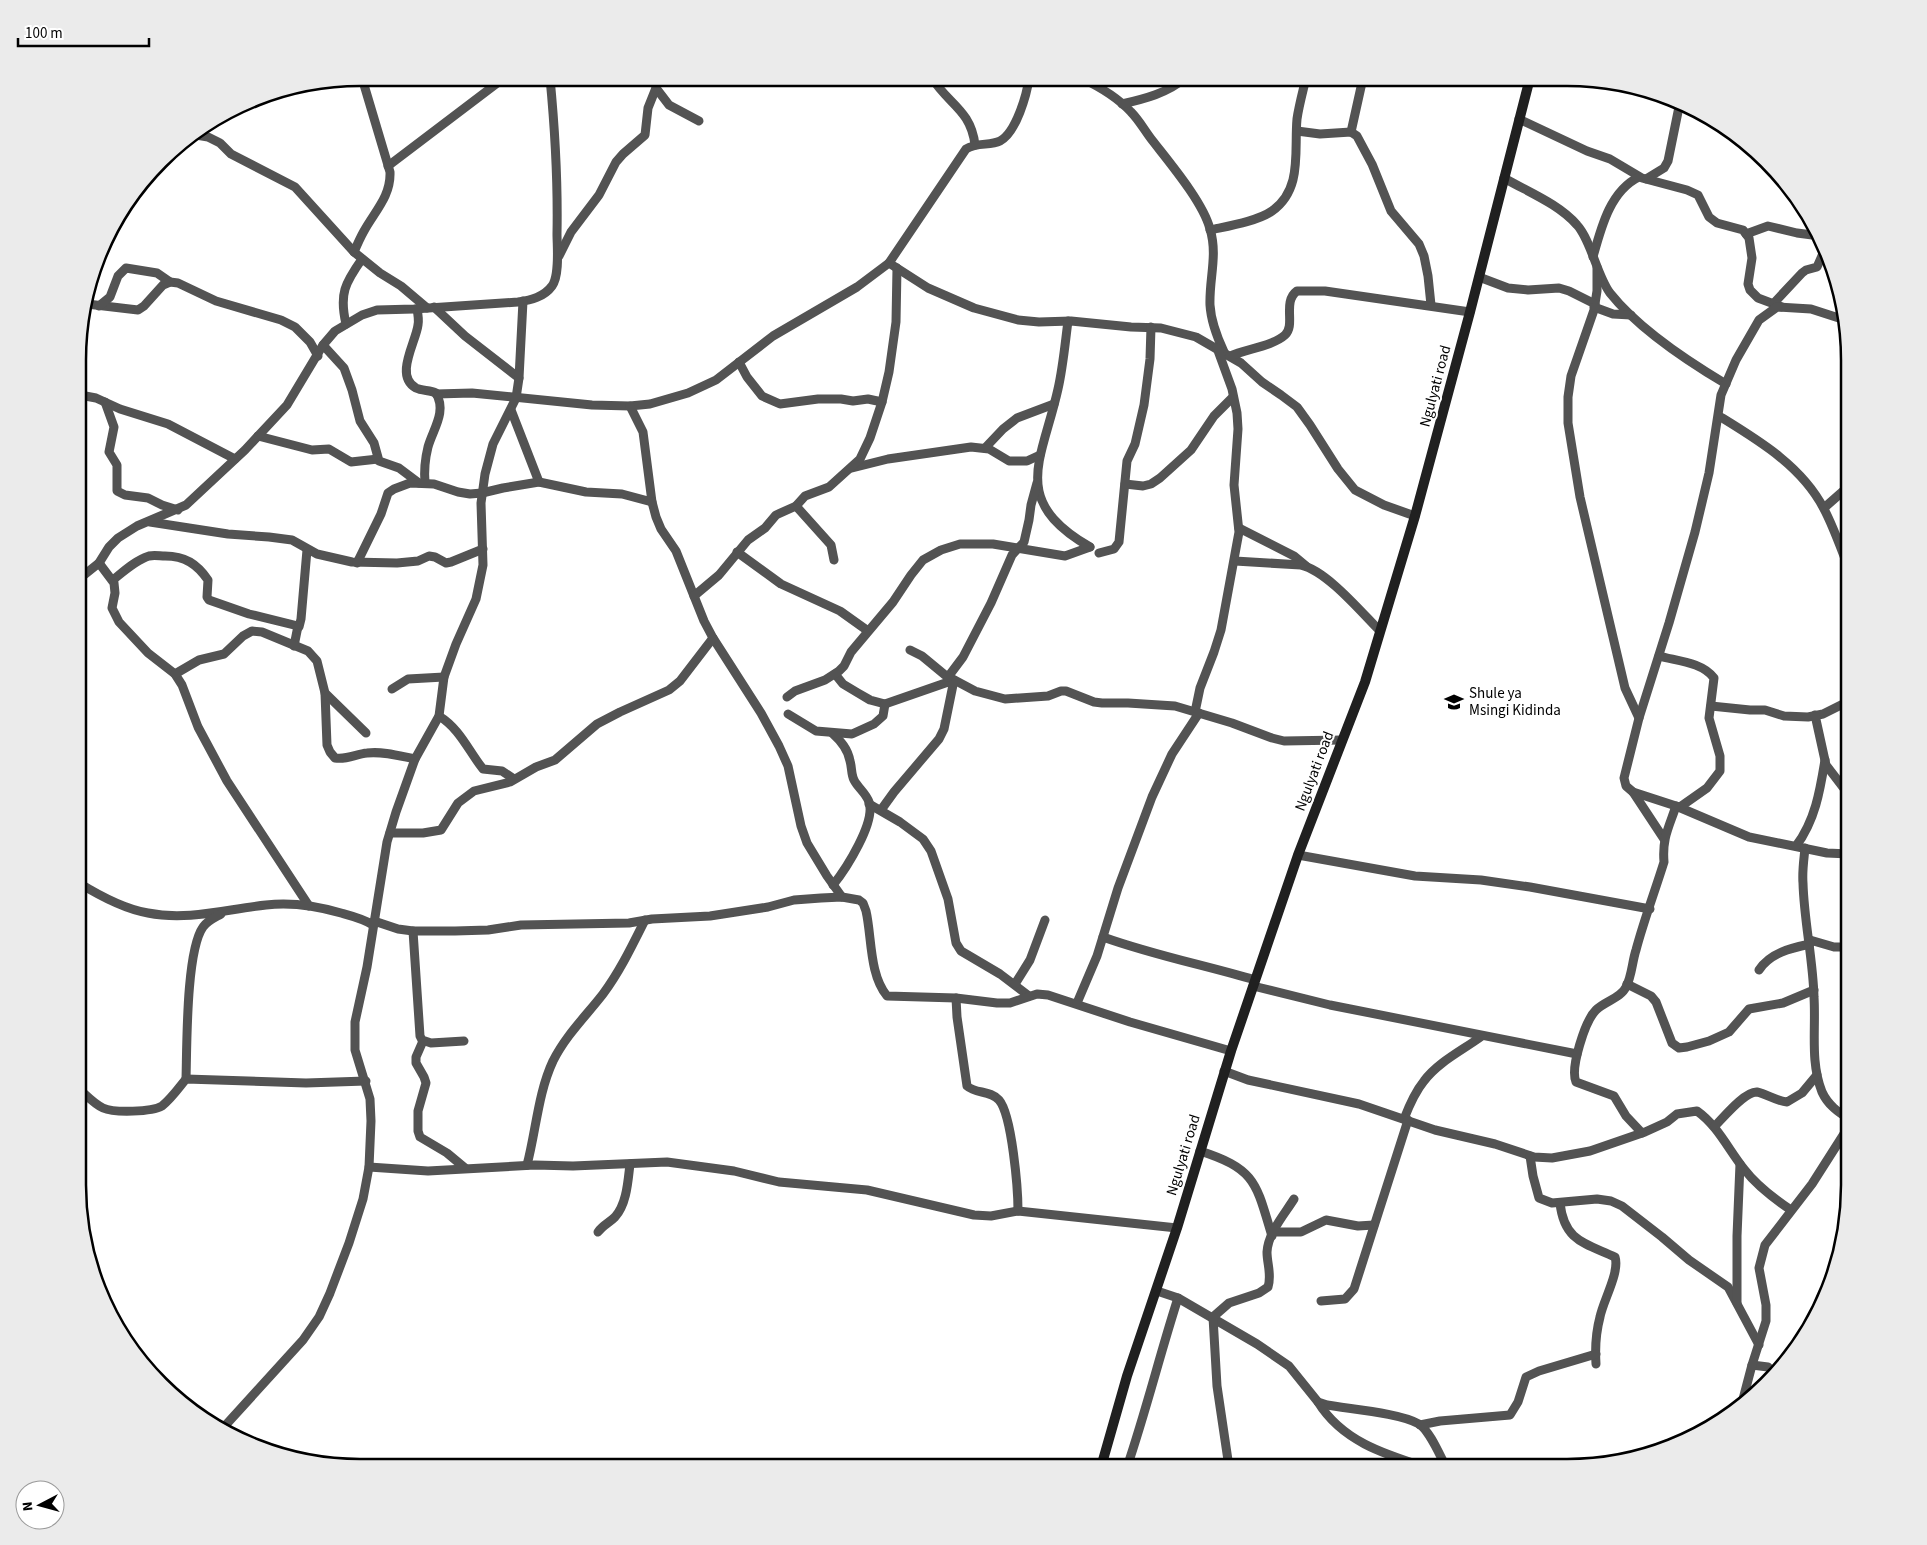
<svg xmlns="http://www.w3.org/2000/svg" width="1927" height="1545" font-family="'Source Sans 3',sans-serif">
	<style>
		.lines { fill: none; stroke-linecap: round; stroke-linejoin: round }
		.street { stroke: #535353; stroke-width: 9 }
		.secondary { stroke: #202020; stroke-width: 10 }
		.labels { text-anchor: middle; stroke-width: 4; stroke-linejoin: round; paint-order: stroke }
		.street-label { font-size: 15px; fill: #000; stroke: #fff }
		.poi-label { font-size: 15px; fill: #000; stroke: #fff; text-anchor: start }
		.rim { fill: none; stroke: #000; stroke-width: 2.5 }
	</style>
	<rect width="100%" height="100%" fill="#fff"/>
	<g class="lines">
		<!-- street -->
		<g class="street">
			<path d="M932,78c16,26 39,32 43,67"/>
			<path d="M1081,78c17,8 37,20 50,34 8,8 14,19 21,28 17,22 51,62 58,89 8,26 -1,50 0,76 1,17 7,32 14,47"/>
			<path d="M656,88l13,17 30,16"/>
			<path d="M1122,104c22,-5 46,-11 63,-26"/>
			<path d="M1519,119l68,32 23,8 32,19 45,12 11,5 11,22 8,6 26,7 6,8 3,20 -4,26 2,6 8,8 24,9"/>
			<path d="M1297,131l23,3 31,-2 6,4 15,28 19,47 28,33 5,12 4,20 3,29"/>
			<path d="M1351,132l12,-54"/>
			<path d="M196,135l12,2 12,6 11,11 64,33 59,65 26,21 21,13 26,22"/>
			<path d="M388,166l116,-88"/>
			<path d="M1504,178c24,14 55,26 73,47 14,15 20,51 33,68 27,34 79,69 116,91"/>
			<path d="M1646,179l18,-11 4,-7 12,-59"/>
			<path d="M1210,230c18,-4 48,-9 62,-19 31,-22 22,-60 25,-92 2,-14 6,-28 9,-41"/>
			<path d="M1746,234l22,-8 29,7 23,3"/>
			<path d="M354,252c3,-7 6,-14 10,-21 11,-20 27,-35 26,-59l-28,-94"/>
			<path d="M559,256l12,-24 28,-37 17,-33 7,-8 22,-19 3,-27 8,-20 1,-10"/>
			<path d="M1593,257c8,-29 17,-66 46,-80"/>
			<path d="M889,263l39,25 46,20 44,12 21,2 32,-1 60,6 30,1 35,9 45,26 21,19 19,13 16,12 13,18 28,44 17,21 29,15 31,11"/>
			<path d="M1597,267v24l-3,19 -23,66 -3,21v26l12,74 45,191 14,30"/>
			<path d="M1479,277l29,11 20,2 31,-2 10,3 26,13"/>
			<path d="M1774,303l28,-30 4,-3 11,-3 8,-18"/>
			<path d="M87,304l51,6 6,-4 19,-21 7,-3 8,1 38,18 65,19 14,7 15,15 8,14"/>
			<path d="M99,306l11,-9 8,-21 8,-8 31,5 13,9"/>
			<path d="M434,307l31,29 54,42"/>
			<path d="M1594,307l19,7 18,1"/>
			<path d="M417,309c1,5 2,11 1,16 -2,17 -24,51 -2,63 6,3 14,2 20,5 11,19 -3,36 -8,54 -3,12 -4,24 -3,36"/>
			<path d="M1845,320l-34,-11 -34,-2 -18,13 -23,40 -15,35 -12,78 -14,59 -26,91 -30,95 -15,60 2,8 7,6 43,14 73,31 78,16 22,1"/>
			<path d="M1068,321c-3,23 -5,46 -10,68 -16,72 -49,111 32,158"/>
			<path d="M346,324c-7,-30 -1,-41 16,-65"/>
			<path d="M323,345l21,23 8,22 8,31 14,22 5,18 20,7 20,15"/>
			<path d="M1230,356c16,-7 43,-10 55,-21 11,-10 -3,-33 12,-44h28l145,21"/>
			<path d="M739,362l8,15 15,19 18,8 38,-5h23l12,2 15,-2 14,3"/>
			<path d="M436,394l36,-1 120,12 38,1 20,-2 38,-11 28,-13 57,-44 84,-49 32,-24 77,-114c11,-7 24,-3 34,-8 16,-8 27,-47 29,-63"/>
			<path d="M80,395l16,3 24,11 48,15 67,35"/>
			<path d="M105,402l9,25 -5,25 8,13v26l8,4 23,3 14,7 16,5"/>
			<path d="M630,406l13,26 9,70 4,15 5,12 15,22 28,70 9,17 48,75 18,33 9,20 13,60 6,17 20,33 15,21"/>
			<path d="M511,410l28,72"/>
			<path d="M1719,416c39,24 83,50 105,93 10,19 17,40 25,60"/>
			<path d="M258,436l54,14 17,-1 22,13 27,-3"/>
			<path d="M985,448l18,-19 14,-11 37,-14"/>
			<path d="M852,468l36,-9 83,-12 18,2 20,12h18l13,-6"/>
			<path d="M1125,484l18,2 8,-2 9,-6 31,-28 23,-34 19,-19"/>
			<path d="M796,506l35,39 3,15"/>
			<path d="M1824,508l25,-22"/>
			<path d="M150,522l78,12 41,3 23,3 25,14 35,8 45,1 21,-2 11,-5 6,1 11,6 5,-1 32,-13"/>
			<path d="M1239,528l55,28 12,10"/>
			<path d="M737,552l44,32 59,27 28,20"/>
			<path d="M1099,553l15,-4 5,-7 8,-81 8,-17 9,-39 6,-46 1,-32"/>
			<path d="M1235,561l66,4c26,6 60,47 79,66"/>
			<path d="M99,563l15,20 1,10 -3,15 7,14 29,31 27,21 7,11 16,42 29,54 82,125"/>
			<path d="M357,563l24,-49 7,-21 6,-4 16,-6 24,1 24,8 12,2 12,-1 21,-5 36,-6 47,10 36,2 30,8"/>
			<path d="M79,579l20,-16 10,-16 9,-9 19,-12 49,-21 59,-55 42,-45 36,-60 12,-14 27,-16 15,-5 37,-1 104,-7c13,-2 26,-5 34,-16 8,-11 5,-39 5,-52 1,-53 -2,-104 -7,-156"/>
			<path d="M113,580c11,-9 23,-20 36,-24 5,-1 11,0 16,0 20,0 32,8 43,24l-1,17 2,3 40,14 49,12 -4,20"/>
			<path d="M694,596l25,-21 29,-35 17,-12 11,-13 20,-9 9,-10 24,-9 31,-28 10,-21 12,-36 7,-30 7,-50 1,-54"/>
			<path d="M299,627l2,-8 6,-69"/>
			<path d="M910,650l12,6 23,19 30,16 30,8 43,-3 13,-5h5l28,11 8,1h26l47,3 57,17 40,15 12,3 58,-1"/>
			<path d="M1659,656c18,5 43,6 55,22l-5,40 11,38v15l-13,17 -27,19"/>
			<path d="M175,674l24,-14 25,-6 19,-18 9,-5 10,1 46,19 9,10 8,32 2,52 3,7 5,6c12,2 21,-4 32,-5 16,-2 33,3 48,6"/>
			<path d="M835,674l8,10 15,9 12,7 15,4 69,-24 -10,49 -5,10 -45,53 -13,18"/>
			<path d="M948,677l15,-20 28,-54 21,-48 12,-13 5,-22 2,-15 6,-22"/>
			<path d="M392,689l16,-10 36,-2"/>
			<path d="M325,693l41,40"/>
			<path d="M787,697l8,-6 30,-11 14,-9 5,-5 7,-14 42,-50 18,-27 12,-15 18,-10 19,-6h33l72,12 25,-9"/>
			<path d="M1711,706l39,4h15l19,6 24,1 15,-3 26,-13"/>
			<path d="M1195,712l5,-24 14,-36 7,-22 18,-98 -5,-47 4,-56 -1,-16 -5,-24 -15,-41"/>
			<path d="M788,714l28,17 36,3 22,-10 9,-8 2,-12"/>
			<path d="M1815,715l11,50 23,30"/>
			<path d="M439,716c21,13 29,34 44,53l19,2 12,8"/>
			<path d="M832,733c9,8 16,16 18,28 2,6 1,13 4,19 4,8 12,13 15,22 7,20 -23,67 -36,83"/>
			<path d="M1633,792l31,47"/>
			<path d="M869,804l31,18 23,17 8,12 17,48 8,44 5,8 39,23 29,22"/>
			<path d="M390,833h33l18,-3 17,-27 16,-12 36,-9 26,-15 19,-7 42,-36 23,-12 49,-22 11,-9 33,-43"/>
			<path d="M1796,846c19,-25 24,-55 29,-86"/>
			<path d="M1805,848c-1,11 -3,23 -2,35 1,38 10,76 11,114 2,32 -4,65 8,95 6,13 16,20 27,27"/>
			<path d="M1298,855l117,21 66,4 49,7 120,22"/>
			<path d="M79,883c21,13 45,26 69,30 40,8 79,-4 118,-8 25,-3 51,1 75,8 11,3 23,6 32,12"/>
			<path d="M374,921l24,8 15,2h42l33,-1 33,-5 108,-2 23,-4 58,-3 58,-9 26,-7 27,-2 21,-1 17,3 4,3 3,8c6,26 3,63 21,85l69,2 41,5h13l27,-9 11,1 82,27 101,29"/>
			<path d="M413,931l7,105 2,4 9,3 33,-2"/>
			<path d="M1103,937c50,18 101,28 152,43"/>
			<path d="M1810,940l24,7h15"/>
			<path d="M1759,970c11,-17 32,-22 51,-26"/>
			<path d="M1015,984l15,-24 15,-40"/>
			<path d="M1627,984l24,12 5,6 16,41 7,5 8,-1 22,-6 20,-9 20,-23 34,-6 31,-13"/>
			<path d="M1253,986l77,19 247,49"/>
			<path d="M956,998l1,19 10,69c9,8 23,4 32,14 13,15 19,89 19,111"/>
			<path d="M1077,1003l20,-47 21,-68 34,-91 20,-43 27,-41"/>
			<path d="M423,1041l-7,16v6l8,14 2,6 -8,28v20l2,6 27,16 18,15"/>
			<path d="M1224,1071l24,9 111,24 76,26 60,14 39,13 18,1 38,-7 55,-19 22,-10 10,-8 20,-3c21,15 31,38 47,58 13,17 29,29 47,41"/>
			<path d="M186,1079c1,-32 0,-128 17,-152 4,-6 11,-9 18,-13"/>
			<path d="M78,1088c8,7 16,16 25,20 11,5 49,4 59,-2 9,-7 16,-17 24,-27l120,4 60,-2"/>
			<path d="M1404,1119c5,-13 11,-27 20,-38 14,-19 39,-31 58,-45"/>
			<path d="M1715,1126c8,-8 30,-35 42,-34 10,2 19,9 30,10l15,-9 15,-18"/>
			<path d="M1642,1133l-16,-17 -12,-20 -38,-14c-6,-14 9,-61 20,-72 9,-9 25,-12 30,-23 6,-11 6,-25 10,-37 8,-30 19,-59 28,-88 -2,-24 5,-35 12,-56"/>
			<path d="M1200,1151c56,18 56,32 72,85"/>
			<path d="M1530,1156l3,20 6,22 13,5 45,-4 14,2 11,5 40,31 27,23 39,27 31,58"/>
			<path d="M527,1165c9,-34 11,-72 26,-104 13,-26 33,-45 50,-67 17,-23 29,-48 42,-74"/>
			<path d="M369,1167l59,4 107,-6 38,1 94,-4 67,9 45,11 88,8 107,25 17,1 27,-5 159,17"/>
			<path d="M1560,1203c4,38 25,40 55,54 5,15 -12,44 -15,60 -4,15 -5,32 -4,47"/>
			<path d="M598,1232c5,-7 11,-9 17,-15 12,-13 13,-37 15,-53"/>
			<path d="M1273,1232h28l25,-12 32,6 16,-1"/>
			<path d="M1157,1291l21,7 79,46 32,22 29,36 9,3c22,4 74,8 92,19 11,7 21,32 27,43"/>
			<path d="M1321,1301l24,-2 9,-10 54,-169"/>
			<path d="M1737,1303v-67l3,-72"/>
			<path d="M1752,1365l16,2 7,8"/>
			<path d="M1318,1402c24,39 66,52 107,65"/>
			<path d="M1742,1403l10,-38 14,-44v-16l-7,-37 6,-23 47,-61 37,-58"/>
			<path d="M1420,1425l20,-4 70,-6 8,-13 8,-25 13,-6 57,-17"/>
			<path d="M223,1428l80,-88 16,-23 11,-24 19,-50 14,-44 6,-32 2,-46 -1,-22 -15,-49v-28l12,-55 20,-125 9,-30 19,-53 24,-43 5,-39 12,-33 20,-45 7,-34 -2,-62 4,-29 8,-30 23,-46 3,-20 4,-77"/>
			<path d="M1127,1467c19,-56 33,-113 51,-169"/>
			<path d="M1229,1467l-12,-81 -4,-69 16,-14 30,-10 9,-6c4,-12 -1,-23 -1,-35 1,-19 17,-37 27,-53"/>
		</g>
		<!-- secondary -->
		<path class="secondary" d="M1101,1467l26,-91 50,-148 54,-177 67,-196 67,-173 50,-166 55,-204 60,-234"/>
	</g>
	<!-- icons -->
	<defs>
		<g id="school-bare" transform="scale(1.5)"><path d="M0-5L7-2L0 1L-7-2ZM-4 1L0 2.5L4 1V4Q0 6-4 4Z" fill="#000" stroke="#fff" stroke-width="2.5" paint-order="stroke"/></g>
	</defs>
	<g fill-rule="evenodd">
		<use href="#school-bare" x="1454" y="702"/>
	</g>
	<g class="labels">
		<!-- street labels -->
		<g class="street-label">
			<text transform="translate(1435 386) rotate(-75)" y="5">Ngulyati road</text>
			<text transform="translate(1314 771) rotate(-69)" y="5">Ngulyati road</text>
			<text transform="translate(1183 1155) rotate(-73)" y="5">Ngulyati road</text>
		</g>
		<!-- poi labels -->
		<g class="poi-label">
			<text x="1469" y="698">Shule ya<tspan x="1469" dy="17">Msingi Kidinda</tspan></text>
		</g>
	</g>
	<!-- crop -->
	<path d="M0 0H1927V1545H0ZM360 86H1567A274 274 0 0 1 1841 360V1185A274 274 0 0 1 1567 1459H360A274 274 0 0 1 86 1185V360A274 274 0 0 1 360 86Z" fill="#ebebeb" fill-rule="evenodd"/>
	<path class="rim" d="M360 86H1567A274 274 0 0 1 1841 360V1185A274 274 0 0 1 1567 1459H360A274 274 0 0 1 86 1185V360A274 274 0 0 1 360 86Z"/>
	<!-- north arrow -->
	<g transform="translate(40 1505) rotate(264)"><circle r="24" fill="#ffffff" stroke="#999999"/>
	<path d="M0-4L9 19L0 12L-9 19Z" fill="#000000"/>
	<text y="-8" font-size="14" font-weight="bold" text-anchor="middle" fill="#000000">N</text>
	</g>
	<!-- scale -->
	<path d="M18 38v8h131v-8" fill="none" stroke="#000000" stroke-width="2.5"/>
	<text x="25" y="38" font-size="15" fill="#000000" stroke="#ffffff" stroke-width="4" paint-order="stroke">100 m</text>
</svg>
